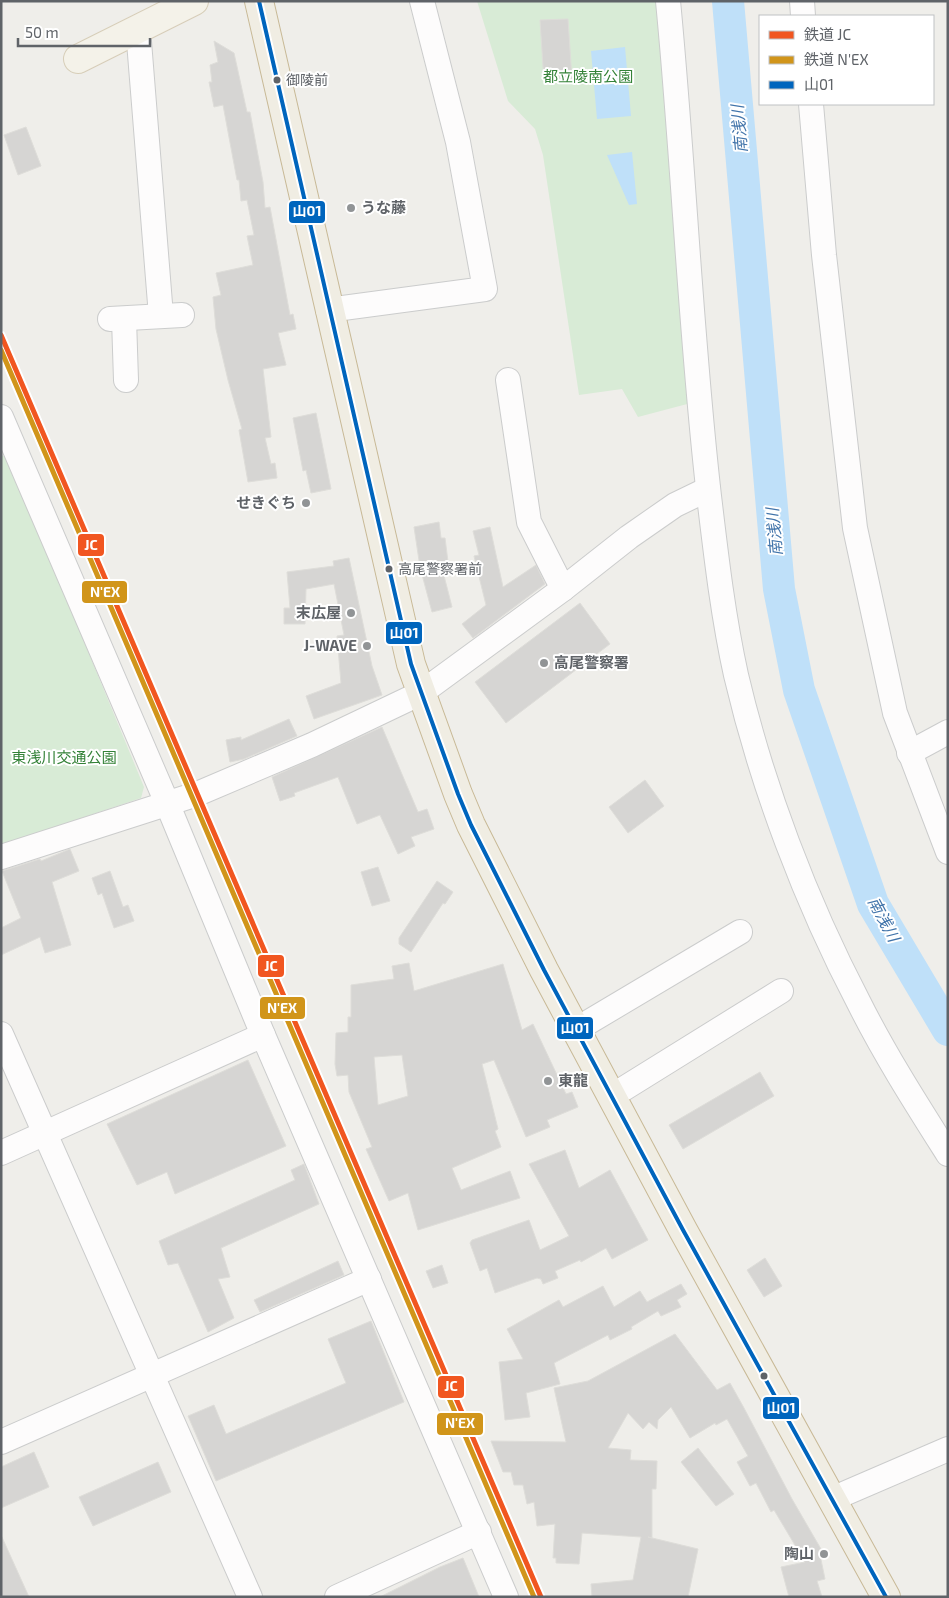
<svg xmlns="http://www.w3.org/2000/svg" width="949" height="1598" font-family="'Exo 2','Noto Sans JP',sans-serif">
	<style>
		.green { fill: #d8ebd6 }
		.water { fill: #bfe0f9 }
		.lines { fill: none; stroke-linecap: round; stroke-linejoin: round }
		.river { stroke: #bfe0f9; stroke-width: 32 }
		.building { fill: #d6d5d3; stroke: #deddd9; fill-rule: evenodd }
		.minor-casing { stroke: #cbcccc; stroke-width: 26 }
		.major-casing { stroke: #d7ceb8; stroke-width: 30 }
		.highway-casing { stroke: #c8b996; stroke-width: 30 }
		.minor { stroke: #fdfcfc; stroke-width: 24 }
		.major { stroke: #f4f2e9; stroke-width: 28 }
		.highway { stroke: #f0ede3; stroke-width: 28 }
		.bus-1-casing { stroke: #fff; stroke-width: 8 }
		.bus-1 { stroke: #0065bd; stroke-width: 4 }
		.rail-1-casing { stroke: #fff; stroke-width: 9 }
		.rail-2-casing { stroke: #fff; stroke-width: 9 }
		.rail-1 { stroke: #f15620; stroke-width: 5 }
		.rail-2 { stroke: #d1951a; stroke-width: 5 }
		.bus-dot { fill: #5f6368; stroke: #fff; stroke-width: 2 }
		.poi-dot { fill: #919496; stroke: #fff; stroke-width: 2 }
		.labels { text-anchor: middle; stroke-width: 4; stroke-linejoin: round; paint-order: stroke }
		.bus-label { font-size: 14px; fill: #5f6368; stroke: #fff; text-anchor: start }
		.park-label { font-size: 15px; fill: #348238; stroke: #fff }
		.poi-label { font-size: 15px; font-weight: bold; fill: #5f6368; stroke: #fff; text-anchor: end }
		.water-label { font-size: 16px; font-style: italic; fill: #4174aa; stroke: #fff }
		.line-badge { stroke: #fff; stroke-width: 2 }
		.badge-label { font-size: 14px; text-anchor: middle; font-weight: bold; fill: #fff }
	</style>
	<rect width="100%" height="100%" fill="#efeeea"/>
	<!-- green -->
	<g class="green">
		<path d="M477,1h180l34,402 -53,14 -16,-28 -43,6 -36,-240 -8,-26 -27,-28z"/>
		<path d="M1,455l5,2 78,181 1,6 59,143 -3,11 -140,47z"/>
	</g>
	<!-- water -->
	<g class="water">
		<path d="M625,47l6,69 -34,3 -6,-68z"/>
		<path d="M632,152l5,52 -8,1 -22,-50z"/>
	</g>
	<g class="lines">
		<!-- river -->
		<path class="river" d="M728,1l51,588 20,101 74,214 75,126"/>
	</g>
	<!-- building -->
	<g class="building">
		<path d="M568,19l4,61 -28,2 -4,-62z"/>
		<path d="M214,41l20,12 13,59h3l13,70 2,26 5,-1 20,108 3,-1 3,15 -18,4 8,32 -23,4 8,68 -6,1 6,26 4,-1 2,15 -29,4 -9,-52 3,-1 -14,-49 -12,-51 -3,-32 8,-2 -5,-22 37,-8 -6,-29 7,-1 -7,-35 -6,1 -2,-21h-2l-14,-75 -9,2 -5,-25h3l-2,-17 8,-3z"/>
		<path d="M26,127l15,39 -23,9 -14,-40z"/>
		<path d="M316,413l15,76 -20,4 -5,-23 -3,1 -10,-53z"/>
		<path d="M439,522l2,16h4l3,24 -7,2 11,43 -20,5 -12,-45 -6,-40z"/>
		<path d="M490,527l13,60 33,-22 9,19 -72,54 -11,-14 24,-19 -12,-49 5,-1 -6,-24z"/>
		<path d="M349,558l23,108 10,29 -68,24 -8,-23 35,-13 -4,-47 7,-1 -10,-51 -28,5 -1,35h-21v-16h6l-3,-36 47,-6 -1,-5z"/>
		<path d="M580,603l30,41 -104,79 -31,-41z"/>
		<path d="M289,719l8,17 -53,23 -14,3 -4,-22 15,-3v3z"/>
		<path d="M382,727l36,85 9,-3 7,20 -23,8 4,9 -17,8 -18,-39 -23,9 -19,-47 -44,16 1,3 -15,5 -8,-24z"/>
		<path d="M645,780l19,26 -36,27 -19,-26z"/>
		<path d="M70,849l9,22 -27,11 19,63 -26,8 -5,-16 -39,18v-27l20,-10 -19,-47 38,-12 1,2z"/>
		<path d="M378,867l12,34 -18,5 -11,-34z"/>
		<path d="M110,871l13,36 5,-2 6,16 -20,7 -12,-35 -4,2 -6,-17z"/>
		<path d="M437,881l16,11 -8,12 -2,-1 -32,49 -12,-8v-6z"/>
		<path d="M409,963l5,28 89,-27 19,66 11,-6 33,70 6,-2 6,15 -31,13 3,7 -24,10 -32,-77 -12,4 16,65 -3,2 6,16 -49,21 9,22 49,-19 10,27 -102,32 -10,-37 -19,8 -23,-52 6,-2 -23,-55 -1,-17 -11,1 -2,-12 1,-31 12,-1v-15h3v-32l43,-6 -2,-13zM402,1055l6,41 -30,9 -4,-48z"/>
		<path d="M248,1060l38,86 -111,48 -8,-22 -30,13 -30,-61z"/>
		<path d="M760,1072l14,24 -91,53 -14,-24z"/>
		<path d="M565,1150l14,38 31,-18 38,70 -36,19 -6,-11 -25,14 -1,-2 -25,11 3,7 -15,6 -2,-5 -4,-1 -42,15 -8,-25 -7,3 -10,-28 2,-3 57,-20 11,30 29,-14 -40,-72z"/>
		<path d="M304,1164l15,40 -98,44 9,29 -12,2 16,39 -26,14 -30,-69 -10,2 -9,-24 136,-61 -4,-10z"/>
		<path d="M765,1258l17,28 -18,11 -17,-27z"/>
		<path d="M338,1261l6,14 -84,37 -6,-12z"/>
		<path d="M442,1265l6,18 -15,5 -7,-17z"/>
		<path d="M681,1284l6,10 -10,6 4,7 -20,9 -3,-5 -27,16 1,2 -22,11 -2,-5 -54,28 6,21 -34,9 4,24 -25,3 -6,-58 24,-3 -16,-30 52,-29 4,7 40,-21 11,21 26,-16 7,11z"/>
		<path d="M371,1321l33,81 -188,79 -28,-65 26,-11 12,29 120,-51 -18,-44z"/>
		<path d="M675,1334l42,56 13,-7 14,25 48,91 29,50 -2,1 6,29 -8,2 5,16h-33l-8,-30 24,-5 -31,-52 -3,2 -15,-29 -6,3 -13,-24 11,-6 -21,-37 -11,6 -1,-2 -25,15 -19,-31 -13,13 -1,9 -8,-7 -6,7 -15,-16 -20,35 23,2 -1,10 27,1 -1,28h-4v49l-4,-1 50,12 -10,48h-96l-1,-13 42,-4 8,-43 -59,-4 -3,31 -23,-1v-5h-3l2,-34 -18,2 -3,-24 -7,2 -4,-19h-9l-3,-13h-8l-12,-31 75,1 -12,-54 34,-7z"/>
		<path d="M698,1448l36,46 -18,12 -35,-44z"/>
		<path d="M34,1452l15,35 -48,21v-41z"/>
		<path d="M158,1462l13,30 -78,34 -14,-29z"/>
		<path d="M1,1535l28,62h-28z"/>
		<path d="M463,1558l16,39h-99l60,-30z"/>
	</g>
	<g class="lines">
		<!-- minor casing -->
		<g class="minor-casing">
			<g id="minor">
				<path d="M668,1c16,165 22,330 41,495 7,59 14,120 27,179 26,111 70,227 123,328 26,52 58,102 89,151"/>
				<path d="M802,1l1,15"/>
				<path d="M138,29l23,287"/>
				<path d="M811,104l13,151 31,273 40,185 53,139"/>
				<path d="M328,310l157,-21 -27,-147 -36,-141"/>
				<path d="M110,319l72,-4"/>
				<path d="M124,319l2,61"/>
				<path d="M508,380l21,142 34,67"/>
				<path d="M1,417l166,386 96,232 243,562"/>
				<path d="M909,753l39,-21"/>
				<path d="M1,857l196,-63 115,-49 109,-52 142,-104 66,-52 46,-32 33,-16"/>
				<path d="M577,1029l163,-97"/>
				<path d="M1,1034l249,563"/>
				<path d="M612,1096l169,-105"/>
				<path d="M1,1153l262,-118"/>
				<path d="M1,1442l368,-163"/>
				<path d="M832,1499l116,-50"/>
				<path d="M337,1597l142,-65"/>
			</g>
		</g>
		<!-- major casing -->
		<g class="major-casing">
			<path id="major" d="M78,59l116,-58"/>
		</g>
		<!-- highway casing -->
		<g class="highway-casing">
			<path id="highway" d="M259,1l152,663 47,130 13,31 73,145 139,260 203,367"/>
		</g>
		<!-- minor -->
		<use href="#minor" class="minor"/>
		<!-- major -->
		<use href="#major" class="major"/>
		<!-- highway -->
		<use href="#highway" class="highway"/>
		<!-- bus-1 casing -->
		<g class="bus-1-casing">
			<path id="bus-1" d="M259,1l152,663 47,130 13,31 73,145 139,260 203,367"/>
		</g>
		<!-- bus-1 -->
		<use href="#bus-1" class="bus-1"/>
		<!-- rail-1 casing -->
		<g class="rail-1-casing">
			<path id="rail-1" d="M1,335l540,1262"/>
		</g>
		<!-- rail-2 casing -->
		<g class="rail-2-casing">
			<path id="rail-2" d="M1,350l533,1247"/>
		</g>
		<!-- rail-1 -->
		<use href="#rail-1" class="rail-1"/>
		<!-- rail-2 -->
		<use href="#rail-2" class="rail-2"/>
	</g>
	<!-- markers -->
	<g class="bus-dot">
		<circle cx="277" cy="80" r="4.5"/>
		<circle cx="389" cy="569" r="4.5"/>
		<circle cx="764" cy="1376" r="4.5"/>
	</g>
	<g class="poi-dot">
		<circle cx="351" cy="208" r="5"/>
		<circle cx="306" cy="503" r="5"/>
		<circle cx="351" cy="613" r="5"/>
		<circle cx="367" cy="646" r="5"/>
		<circle cx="544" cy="663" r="5"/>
		<circle cx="548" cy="1081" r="5"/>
		<circle cx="824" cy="1554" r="5"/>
	</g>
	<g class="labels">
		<!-- bus labels -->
		<g class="bus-label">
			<text x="286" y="85">御陵前</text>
			<text x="398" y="574">高尾警察署前</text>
		</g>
		<!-- park labels -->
		<g class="park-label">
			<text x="588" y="82">都立陵南公園</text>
			<text x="64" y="763">東浅川交通公園</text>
		</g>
		<!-- poi labels -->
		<g class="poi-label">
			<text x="361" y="213" text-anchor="start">うな藤</text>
			<text x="296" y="508">せきぐち</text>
			<text x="341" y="618">末広屋</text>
			<text x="357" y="651">J-WAVE</text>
			<text x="554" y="668" text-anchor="start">高尾警察署</text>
			<text x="558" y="1086" text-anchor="start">東龍</text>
			<text x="814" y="1559">陶山</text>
		</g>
		<!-- water labels -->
		<g class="water-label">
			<text transform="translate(739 129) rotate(-95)" y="6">南浅川</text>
			<text transform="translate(774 532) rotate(-95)" y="6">南浅川</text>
			<text transform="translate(884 919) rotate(62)" y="6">南浅川</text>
		</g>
	</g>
	<g class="line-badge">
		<rect x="288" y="200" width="38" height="24" rx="5" fill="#0065bd"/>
		<rect x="77" y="533" width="28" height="24" rx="5" fill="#f15620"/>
		<rect x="81" y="580" width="47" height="24" rx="5" fill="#d1951a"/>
		<rect x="385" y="621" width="38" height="24" rx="5" fill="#0065bd"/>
		<rect x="257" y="954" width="28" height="24" rx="5" fill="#f15620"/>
		<rect x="259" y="996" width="47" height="24" rx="5" fill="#d1951a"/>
		<rect x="556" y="1016" width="38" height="24" rx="5" fill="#0065bd"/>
		<rect x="437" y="1375" width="28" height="24" rx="5" fill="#f15620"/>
		<rect x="762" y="1396" width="38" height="24" rx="5" fill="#0065bd"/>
		<rect x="436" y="1412" width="48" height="24" rx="5" fill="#d1951a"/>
	</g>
	<g class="badge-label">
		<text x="307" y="216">山01</text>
		<text x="91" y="550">JC</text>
		<text x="105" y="597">N'EX</text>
		<text x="404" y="638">山01</text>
		<text x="271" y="971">JC</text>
		<text x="282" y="1013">N'EX</text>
		<text x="575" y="1033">山01</text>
		<text x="451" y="1391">JC</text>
		<text x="781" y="1413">山01</text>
		<text x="460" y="1428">N'EX</text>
	</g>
	<!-- border -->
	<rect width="949" height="1598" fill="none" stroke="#5f6368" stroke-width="5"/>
	<!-- legend -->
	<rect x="759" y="15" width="175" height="90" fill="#ffffff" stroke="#bfc1c3"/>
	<rect x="769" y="31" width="25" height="8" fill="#f15620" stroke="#bfc1c3"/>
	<text x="804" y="40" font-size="15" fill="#5f6368">鉄道 JC</text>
	<rect x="769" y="56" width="25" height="8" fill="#d1951a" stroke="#bfc1c3"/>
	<text x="804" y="65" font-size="15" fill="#5f6368">鉄道 N'EX</text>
	<rect x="769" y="81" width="25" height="8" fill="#0065bd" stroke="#bfc1c3"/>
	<text x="804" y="90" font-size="15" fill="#5f6368">山01</text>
	<!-- scale -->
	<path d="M18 38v8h132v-8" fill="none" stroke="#5f6368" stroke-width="2.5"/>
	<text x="25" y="38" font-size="15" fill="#5f6368" stroke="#ffffff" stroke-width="4" paint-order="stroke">50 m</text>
</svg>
